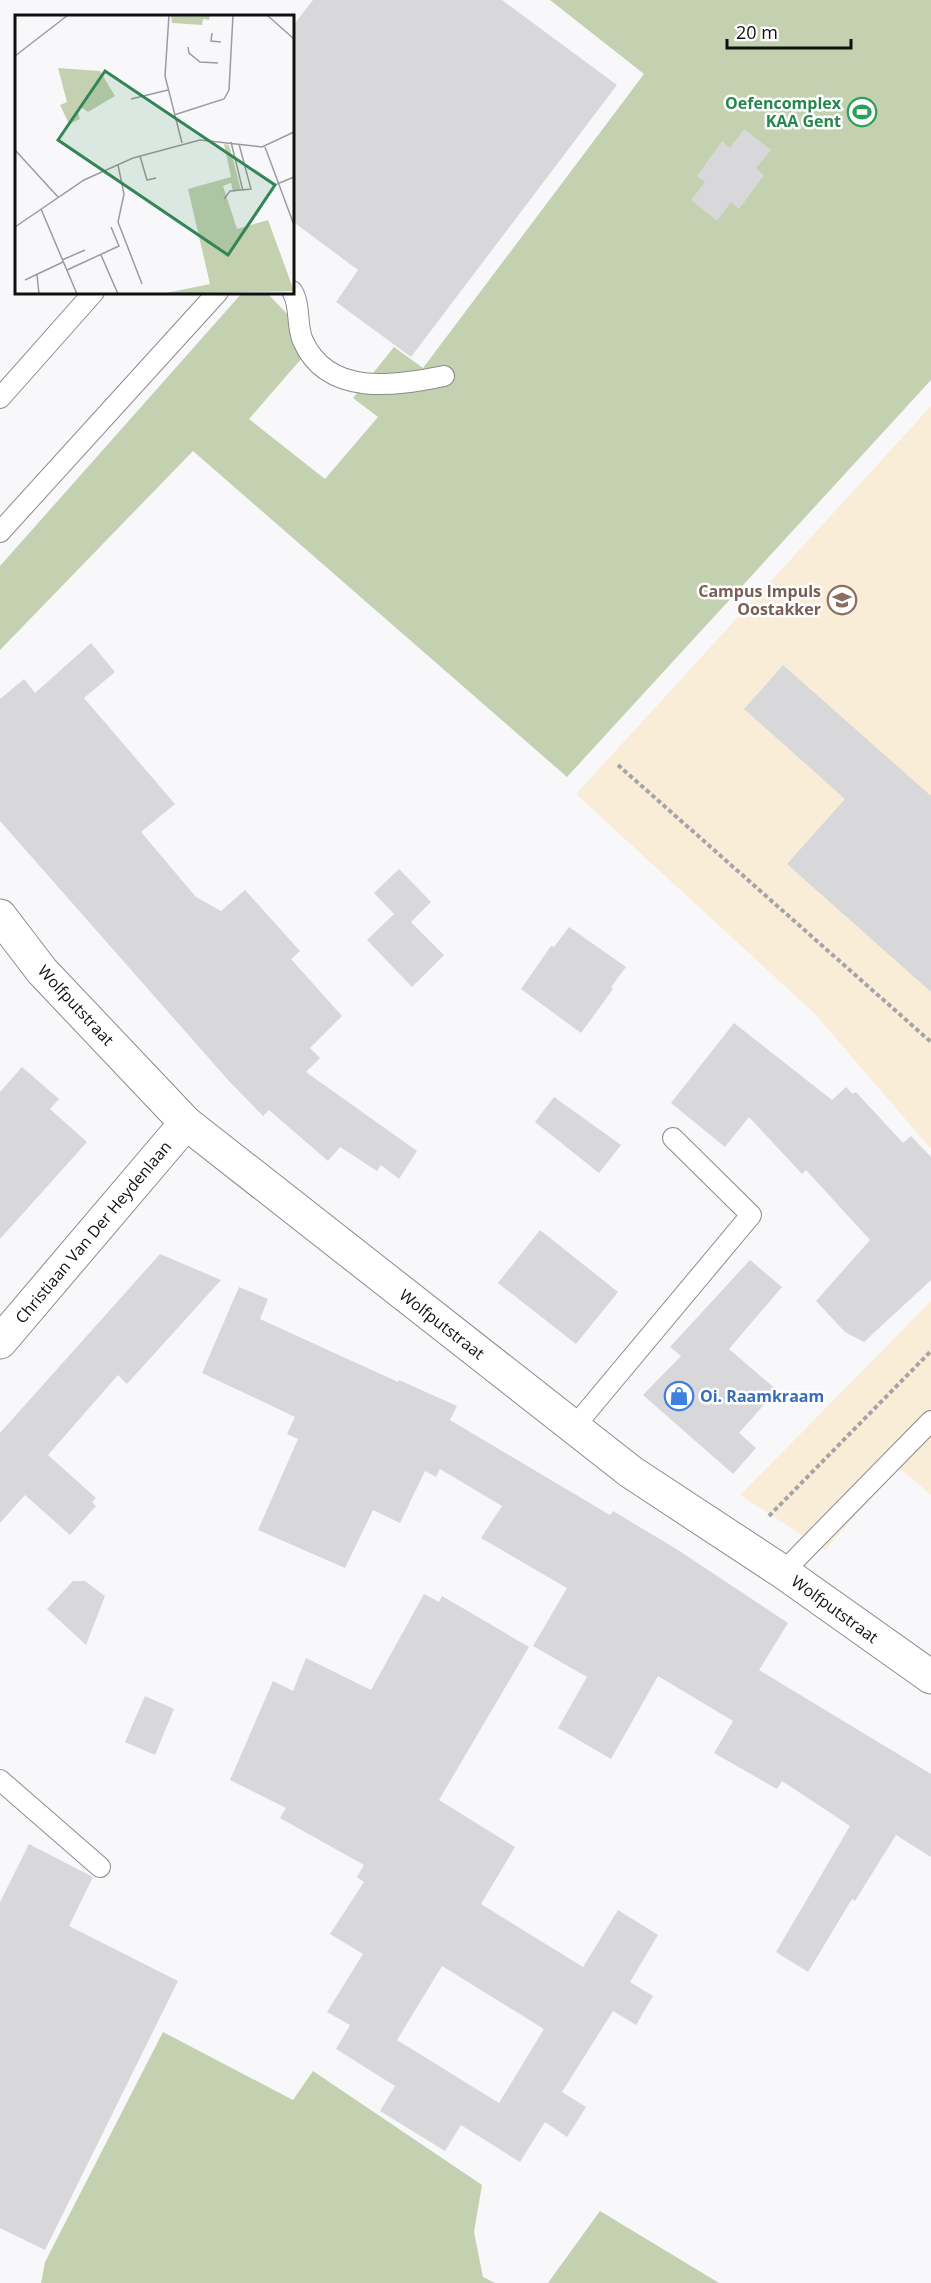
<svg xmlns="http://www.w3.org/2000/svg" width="931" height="2283" font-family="'Open Sans',sans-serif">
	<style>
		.education { fill: #f9edd8 }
		.green { fill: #c3d1b1 }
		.building { fill: #d8d8da; fill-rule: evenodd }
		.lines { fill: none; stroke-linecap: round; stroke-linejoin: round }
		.lane-casing { stroke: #8b8b8d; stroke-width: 22 }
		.street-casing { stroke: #8b8b8d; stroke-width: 35 }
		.path { stroke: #a5a4a6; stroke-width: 4; stroke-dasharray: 4.5 3; stroke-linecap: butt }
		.lane { stroke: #fff; stroke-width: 20 }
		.street { stroke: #fff; stroke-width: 33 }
		.labels { text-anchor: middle; stroke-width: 5; stroke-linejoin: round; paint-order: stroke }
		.leisure-label { font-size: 16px; font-weight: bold; fill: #27864d; stroke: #fff; text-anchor: end }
		.education-label { font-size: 16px; font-weight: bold; fill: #785e54; stroke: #fff; text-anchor: end }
		.street-label { font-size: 16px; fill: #111011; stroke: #fff }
		.shop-label { font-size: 16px; font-weight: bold; fill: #366cbe; stroke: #fff; text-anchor: start }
		.inset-road { fill: none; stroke: #9c9b9d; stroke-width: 1.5 }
		.view { fill: #338556; fill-opacity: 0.15; stroke: #338556; stroke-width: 3 }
		.inset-edge { fill: none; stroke: #111011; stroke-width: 3 }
	</style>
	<rect width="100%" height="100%" fill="#f8f8fa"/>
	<!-- education -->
	<g class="education">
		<path d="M931,406v743l-116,-135 -239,-220z"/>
		<path d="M931,1301v194l-33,-28 -73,83 -85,-55z"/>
	</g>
	<!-- green -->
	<g class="green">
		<path d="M550,0h381v380l-364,397 -374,-326 -193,199v-84l242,-273h25l48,50 -66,76 76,60 53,-62 -25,-19 41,-51 29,21 221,-294z"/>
		<path d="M163,2032l130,68 20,-29 169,114 -8,47 9,45 12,6h-454l4,-21z"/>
		<path d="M600,2211l119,72h-171z"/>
	</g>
	<!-- building -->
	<g class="building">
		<path d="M313,0h189l115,85 -206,272 -75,-55 22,-32 -66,-49v-194z"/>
		<path d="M744,129l27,21 -15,18 8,7 -25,34 -8,-7 -14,19 -26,-21 14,-18 -8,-6 25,-35 8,7z"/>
		<path d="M91,643l24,29 -31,26 91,106 -34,28 55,65 25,14 24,-21 55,61 -9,8 51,57 -32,32 10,10 -14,14 111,79 -18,28 -18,-14 -4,6 -37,-24 -12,14 -59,-51 -6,6 -35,-36 -228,-259v-122l24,-20 11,14z"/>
		<path d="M783,665l148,131v196l-144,-128 58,-65 -101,-90z"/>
		<path d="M399,869l32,33 -20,20 33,33 -32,32 -45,-47 27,-26 -20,-21z"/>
		<path d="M569,927l57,40 -15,20 2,2 -32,44 -60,-44 30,-43 3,1z"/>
		<path d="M734,1023l98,77 14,-13 7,7 3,-2 47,51 8,-7 20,21v123l-67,62 -19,-10 -29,-31 54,-61 -64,-70 -4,4 -53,-57 -24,30 -54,-44z"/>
		<path d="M22,1067l37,32 -9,10 37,33 -87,97v-147z"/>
		<path d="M554,1097l67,48 -22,28 -64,-51z"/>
		<path d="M540,1230l78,62 -42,52 -78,-61z"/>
		<path d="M160,1254l61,26 -94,104 -9,-9 -70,80 48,43 -4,4 4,4 -26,29 -45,-40 -25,28v-90z"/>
		<path d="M750,1260l32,27 -53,62 48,41 -38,43 17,15 -23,26 -90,-79 38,-39 -11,-9z"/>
		<path d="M239,1287l29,12 -8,20 138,63 1,-2 58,26 -7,14 160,95 3,-4 65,39 110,73 -29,47 172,104v83l-35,-22 -41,66 -3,-2 -44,73 -32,-20 74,-126 -68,-45 -5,8 -63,-36 19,-32 -75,-45 -47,83 -53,-31 29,-51 -54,-31 34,-58 -86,-50 21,-32 -62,-37 -4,8 -11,-6 -25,52 -27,-13 -28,58 -87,-38 40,-91 -11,-5 8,-17 -93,-44z"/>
		<path d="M73,1581h12l20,15 -19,49 -39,-36z"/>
		<path d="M424,1594l15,8 3,-6 87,51 -90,153 76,47 -34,57 102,63 35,-57 40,25 -28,47 23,14 -17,29 -23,-14 -51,81 24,15 -19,30 -22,-15 -25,40 -59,-37 -16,26 -65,-40 15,-25 -59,-37 14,-24 -23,-13 36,-58 -33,-20 34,-52 -7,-5 7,-12 -84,-47 6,-10 -56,-28 43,-99 20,10 13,-33 65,32zM442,1966l102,63 -45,74 -102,-63z"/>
		<path d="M145,1696l29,13 -19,46 -30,-13z"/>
		<path d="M29,1844l64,33 -24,49 109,55 -133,269 -45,-22v-326z"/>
	</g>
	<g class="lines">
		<!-- lane casing -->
		<g class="lane-casing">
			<g id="lane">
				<path d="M292,291c9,14 4,35 11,50 25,56 92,45 141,35"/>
				<path d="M0,398l94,-106"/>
				<path d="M0,532l218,-240"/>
				<path d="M574,1427l177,-212 -78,-77"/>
				<path d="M783,1572l148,-151"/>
				<path d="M0,1780l100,87"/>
			</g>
		</g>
		<!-- street casing -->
		<g class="street-casing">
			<g id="street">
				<path d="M0,916l42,55 144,152 445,349 152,100 148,105"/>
				<path d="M0,1342l186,-219"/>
			</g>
		</g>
		<!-- path -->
		<g class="path">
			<path d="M618,765l313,277"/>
			<path d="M769,1516l162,-165"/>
		</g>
		<!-- lane -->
		<use href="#lane" class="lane"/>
		<!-- street -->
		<use href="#street" class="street"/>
	</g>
	<!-- icons -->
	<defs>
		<g id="stadium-ring" transform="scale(1.5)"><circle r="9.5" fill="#fff" stroke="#2e9e5b" stroke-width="1.5"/><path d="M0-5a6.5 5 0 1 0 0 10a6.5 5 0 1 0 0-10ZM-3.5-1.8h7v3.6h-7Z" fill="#2e9e5b"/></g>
		<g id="school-ring" transform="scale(1.5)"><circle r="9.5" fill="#fff" stroke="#8d6e63" stroke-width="1.5"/><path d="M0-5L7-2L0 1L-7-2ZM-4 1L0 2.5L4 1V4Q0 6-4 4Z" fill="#8d6e63"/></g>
		<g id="shop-ring" transform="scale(1.5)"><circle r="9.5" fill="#fff" stroke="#3f7fe0" stroke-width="1.5"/><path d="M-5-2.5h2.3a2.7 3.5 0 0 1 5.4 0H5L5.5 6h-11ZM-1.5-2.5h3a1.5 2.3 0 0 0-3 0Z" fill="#3f7fe0"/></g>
	</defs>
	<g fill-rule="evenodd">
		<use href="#stadium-ring" x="862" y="112"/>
		<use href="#school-ring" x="842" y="600"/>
		<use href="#shop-ring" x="679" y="1396"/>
	</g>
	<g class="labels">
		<!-- leisure labels -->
		<g class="leisure-label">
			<text x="841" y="109">Oefencomplex<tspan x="841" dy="18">KAA Gent</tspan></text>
		</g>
		<!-- education labels -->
		<g class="education-label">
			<text x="821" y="597">Campus Impuls<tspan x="821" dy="18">Oostakker</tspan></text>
		</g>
		<!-- street labels -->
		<g class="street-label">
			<text transform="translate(76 1005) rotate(47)" y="6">Wolfputstraat</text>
			<text transform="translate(93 1232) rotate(-50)" y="6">Christiaan Van Der Heydenlaan</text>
			<text transform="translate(442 1324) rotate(38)" y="6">Wolfputstraat</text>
			<text transform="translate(835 1609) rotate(36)" y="6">Wolfputstraat</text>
		</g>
		<!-- shop labels -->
		<g class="shop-label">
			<text x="700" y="1402">Oi. Raamkraam</text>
		</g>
	</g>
	<!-- overview -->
	<g transform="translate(15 15)">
		<rect width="279" height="279" fill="#f8f8fa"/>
		<path d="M156,0h39l-1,5 -6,-1 -1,6 -30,-2zM43,53l42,3 15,25 -27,16 -7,-5 -4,2 3,10 -11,5 -9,-19 7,-3zM209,129l5,1 12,45 -8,2 -2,-9 -8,3 14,43 31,-9 26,71 -133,3 49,-10 -22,-95 43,-12z" fill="#c3d1b1"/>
		<path class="inset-road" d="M154,0l-4,61 17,67M252,0l27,24M197,18l-1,8 10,1M173,32l1,6 11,9 18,1M0,41l53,-41M116,84l37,-9M159,100l50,-16 5,-9 4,-75M216,127l12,49M250,132l29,78M0,135l43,47M125,141l7,24 9,-2M103,150l6,29 -6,28 24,62M262,169l17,-7M209,184l6,-8 21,-2 -12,-45M26,194l36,85M0,212l69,-47 49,-22 67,-18 62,7 32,-15M86,240l17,39M47,245l23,-10M52,255l52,-24 -8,-19M22,260l2,19M10,265l38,-18"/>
		<path class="view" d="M90,56l170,114 -47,70 -170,-115z"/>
		<rect width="279" height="279" class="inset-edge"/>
	</g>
	<!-- scale -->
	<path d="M727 39v9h124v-9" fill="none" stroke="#111011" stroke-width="3"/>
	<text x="736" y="39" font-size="18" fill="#111011" stroke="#ffffff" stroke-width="4.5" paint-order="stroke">20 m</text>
</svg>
